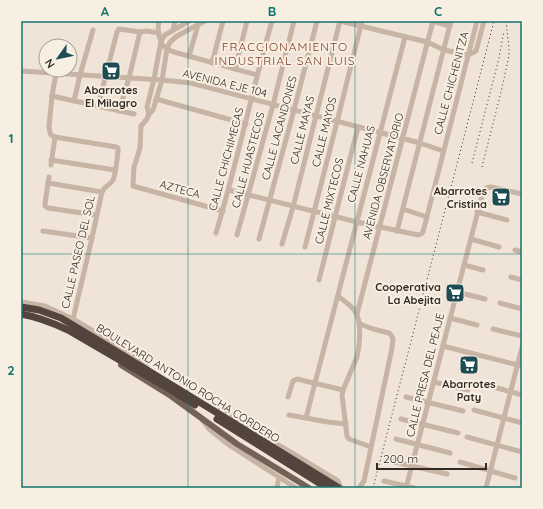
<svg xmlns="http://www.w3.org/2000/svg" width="543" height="509" font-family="Quicksand,sans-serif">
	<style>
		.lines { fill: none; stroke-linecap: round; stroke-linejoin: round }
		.minor { stroke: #c7b4a4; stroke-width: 5 }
		.major { stroke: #746157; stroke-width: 6 }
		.highway { stroke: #53443d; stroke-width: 7 }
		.rail { stroke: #322a25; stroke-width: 1; stroke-dasharray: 1 3; stroke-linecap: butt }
		.grid { fill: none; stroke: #0f766e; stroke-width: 1; stroke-opacity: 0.55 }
		.labels { text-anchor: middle; stroke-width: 4; stroke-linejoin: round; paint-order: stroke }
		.street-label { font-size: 11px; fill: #322a25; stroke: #f8efe3 }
		.poi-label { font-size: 11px; font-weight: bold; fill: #322a25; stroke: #f8efe3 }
		.neighbourhood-label { font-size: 12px; letter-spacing: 1px; fill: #7e3922; stroke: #f8efe3 }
		.neatline { fill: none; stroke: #0f766e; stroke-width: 1.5 }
		.grid-label { font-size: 13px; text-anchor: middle; font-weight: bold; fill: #0f766e }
	</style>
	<rect width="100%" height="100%" fill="#efe4d7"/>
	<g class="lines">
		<!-- minor -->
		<g class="minor">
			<path d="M159,21c-2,9 0,23 8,28 2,2 5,2 7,3l83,23"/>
			<path d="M205,21l-28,15 -7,6 -3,7 -5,31 -9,30 -4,4 -2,5 -6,7 -1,22 -6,19 -1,19 90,25"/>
			<path d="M340,21l87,21 17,8 24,5"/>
			<path d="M432,21l18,5"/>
			<path d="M173,30l2,-9"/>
			<path d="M468,55l8,-4 8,-30"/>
			<path d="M189,56l9,-31"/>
			<path d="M212,63l11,-42"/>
			<path d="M235,69l12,-48"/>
			<path d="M21,71l141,9 29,3 229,60 23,8"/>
			<path d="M56,73l-4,23 -3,30 1,7 1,2 4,2 61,10 2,1v3c-1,8 -2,22 -5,29 -3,6 -9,6 -11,12l-10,46 -19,81"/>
			<path d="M52,96l82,18"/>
			<path d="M156,99l90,25"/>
			<path d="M74,101l6,-26 13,-45"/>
			<path d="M98,106l19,-74 2,-3 21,3 7,-1 12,2"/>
			<path d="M119,111l10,-33 11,-46"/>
			<path d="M149,114l-2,-7 7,-28 7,-38 4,-6 24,-14"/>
			<path d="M51,160l64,10"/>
			<path d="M51,165l4,-28"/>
			<path d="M49,177l-4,26v3l3,2 48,7"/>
			<path d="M48,183l54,9"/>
			<path d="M229,190l128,32 61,13 3,-1 2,-2 54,-211"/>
			<path d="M403,209l24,8"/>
			<path d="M477,212l30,8"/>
			<path d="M43,231l49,7"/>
			<path d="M397,231l54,-210"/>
			<path d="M216,233c21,-70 36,-142 56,-212"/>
			<path d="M237,235l36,-130 21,-84"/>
			<path d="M259,239l35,-129 23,-89"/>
			<path d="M471,239l28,8"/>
			<path d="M282,244l11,-37 47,-186"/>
			<path d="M305,247l32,-125 25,-101"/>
			<path d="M515,250l7,2"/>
			<path d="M464,265l19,5"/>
			<path d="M511,277l11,3"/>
			<path d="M319,280l39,-153"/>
			<path d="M457,292l28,7"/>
			<path d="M338,296c6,5 13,9 17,15 7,11 5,34 2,46l-14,33 -1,5 5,41 2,3 22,8"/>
			<path d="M21,302l24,4 28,13 69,41 2,2 4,8"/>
			<path d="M500,303l22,6"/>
			<path d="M357,314l76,-293"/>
			<path d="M450,318l27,7"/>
			<path d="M493,329l29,7"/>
			<path d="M443,346l79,20"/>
			<path d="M434,382l34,8"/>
			<path d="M480,383l42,12"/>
			<path d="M288,397l5,-16 4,-2 46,11"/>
			<path d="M406,397l57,14"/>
			<path d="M212,409l11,2 115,70 3,7"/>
			<path d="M474,410l48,13"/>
			<path d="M289,415l39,7 18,2"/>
			<path d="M306,418l9,-35 90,-346"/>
			<path d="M401,419l57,14"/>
			<path d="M203,421l6,8 20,16 67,43"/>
			<path d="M467,437l55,15"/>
			<path d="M396,439l54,14"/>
			<path d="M390,461l57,13"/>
			<path d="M460,462l55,16"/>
			<path d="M384,481l30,7"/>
			<path d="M277,488l2,-11"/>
			<path d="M359,488l5,-7 28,-133 1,-9 -2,-4 -2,-2 -16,-4 -13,-5"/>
			<path d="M406,488l77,-296 3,-4 5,-1 31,7"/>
			<path d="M486,488l36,-141"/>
		</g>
		<!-- major -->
		<path class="major" d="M121,365l50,31 66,48 72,44"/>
		<!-- highway -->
		<g class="highway">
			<path d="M21,307l18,3 22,8 10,6c90,54 179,109 268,164"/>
			<path d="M21,314c17,3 32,9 47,16l103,60 24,15"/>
			<path d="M217,419l110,69"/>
		</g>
		<!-- rail -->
		<g class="rail">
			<path d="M472,163l27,-105 5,-27"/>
			<path d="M482,167l19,-75 8,-36v-8l-3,-27"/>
			<path d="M373,488l121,-467"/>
		</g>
	</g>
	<!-- grid -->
	<path class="grid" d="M188,21v467M355,21v467M21,254h501"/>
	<!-- icons -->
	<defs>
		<g id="supermarket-square" transform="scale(1)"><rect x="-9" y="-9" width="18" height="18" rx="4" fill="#1d4d52" stroke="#f8efe3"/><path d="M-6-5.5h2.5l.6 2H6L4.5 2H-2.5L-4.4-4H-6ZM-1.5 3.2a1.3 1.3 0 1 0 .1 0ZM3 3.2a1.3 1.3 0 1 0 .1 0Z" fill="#fff"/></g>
	</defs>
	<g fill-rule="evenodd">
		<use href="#supermarket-square" x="111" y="71"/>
		<use href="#supermarket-square" x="501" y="197"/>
		<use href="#supermarket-square" x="455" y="293"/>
		<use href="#supermarket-square" x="469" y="365"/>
	</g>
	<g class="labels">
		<!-- street labels -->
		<g class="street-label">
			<text transform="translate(225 83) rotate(14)" y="4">AVENIDA EJE 104</text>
			<text transform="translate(451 83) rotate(-75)" y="4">CALLE CHICHENITZA</text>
			<text transform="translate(279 128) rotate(-75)" y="4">CALLE LACANDONES</text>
			<text transform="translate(302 130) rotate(-76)" y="4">CALLE MAYAS</text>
			<text transform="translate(324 132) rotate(-76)" y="4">CALLE MAYOS</text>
			<text transform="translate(226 159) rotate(-75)" y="4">CALLE CHICHIMECAS</text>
			<text transform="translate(248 160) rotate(-75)" y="4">CALLE HUASTECOS</text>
			<text transform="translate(361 164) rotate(-75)" y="4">CALLE NAHUAS</text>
			<text transform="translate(383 176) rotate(-75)" y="4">AVENIDA OBSERVATORIO</text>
			<text transform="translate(180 189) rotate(15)" y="4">AZTECA</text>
			<text transform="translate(329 201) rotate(-76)" y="4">CALLE MIXTECOS</text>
			<text transform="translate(78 252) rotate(-77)" y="4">CALLE PASEO DEL SOL</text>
			<text transform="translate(425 375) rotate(-76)" y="4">CALLE PRESA DEL PEAJE</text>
			<text transform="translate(188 383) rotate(32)" y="4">BOULEVARD ANTONIO ROCHA CORDERO</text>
		</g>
		<!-- poi labels -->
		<g class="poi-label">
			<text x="111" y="94">Abarrotes<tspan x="111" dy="13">El Milagro</tspan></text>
			<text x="487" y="195" text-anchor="end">Abarrotes<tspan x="487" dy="13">Cristina</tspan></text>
			<text x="441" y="291" text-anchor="end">Cooperativa<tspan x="441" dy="13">La Abejita</tspan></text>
			<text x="469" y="388">Abarrotes<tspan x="469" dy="13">Paty</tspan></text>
		</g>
		<!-- neighbourhood labels -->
		<g class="neighbourhood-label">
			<text x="285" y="51">FRACCIONAMIENTO<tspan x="285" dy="14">INDUSTRIAL SAN LUIS</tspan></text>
		</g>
	</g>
	<!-- border -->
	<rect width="543" height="509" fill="none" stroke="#f8efe3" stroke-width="44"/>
	<!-- north arrow -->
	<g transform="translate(58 58) rotate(237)"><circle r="19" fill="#f8efe3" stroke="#a9a097"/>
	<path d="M0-3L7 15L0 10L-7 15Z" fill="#1d4d52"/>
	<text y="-6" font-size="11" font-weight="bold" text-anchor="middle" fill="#322a25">N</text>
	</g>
	<!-- scale -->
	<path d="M377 463v6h109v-6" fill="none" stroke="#322a25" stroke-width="2"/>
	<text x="383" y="463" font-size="12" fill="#322a25" stroke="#f8efe3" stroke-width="3" paint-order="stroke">200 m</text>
	<rect x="22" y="22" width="499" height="465" class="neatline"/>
	<g class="grid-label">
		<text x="105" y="16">A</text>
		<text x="272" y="16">B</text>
		<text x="438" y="16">C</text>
		<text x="11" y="143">1</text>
		<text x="11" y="375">2</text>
	</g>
</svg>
